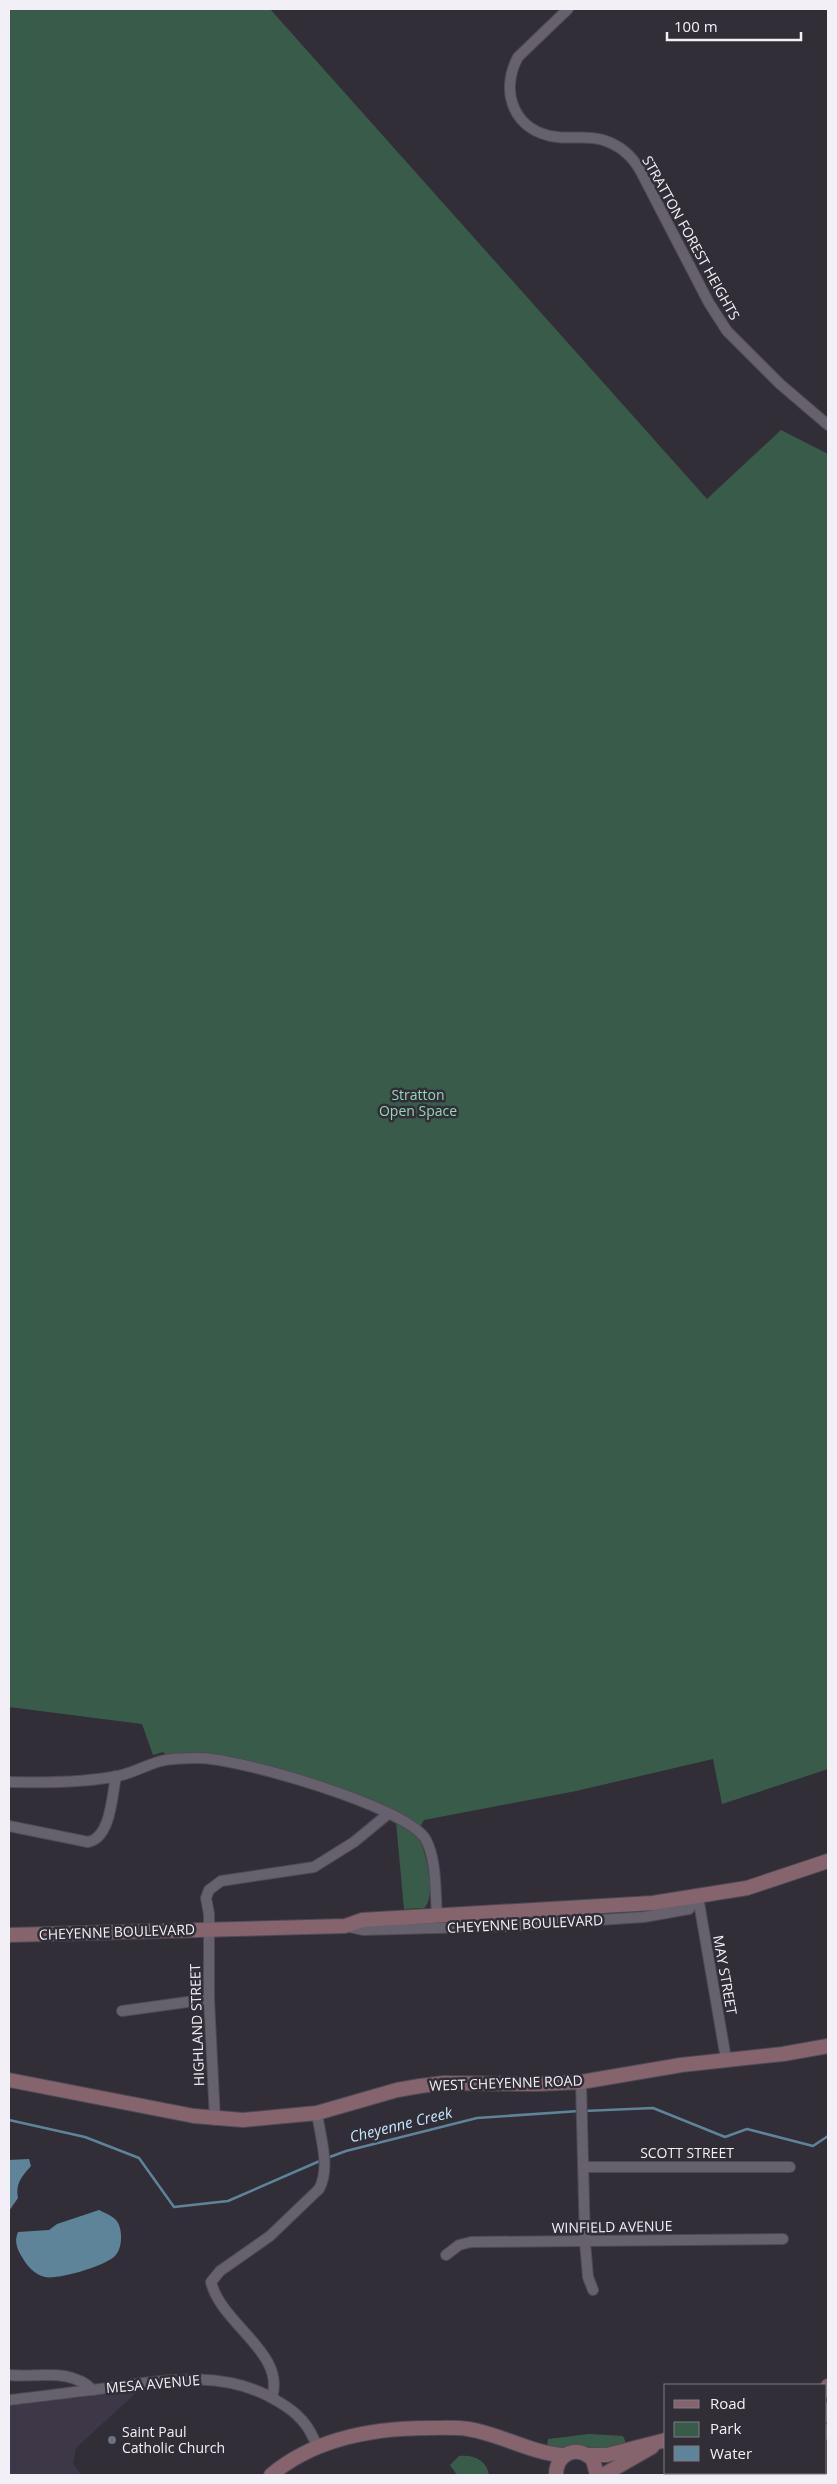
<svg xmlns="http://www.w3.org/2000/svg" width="837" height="2484" font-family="'Open Sans',sans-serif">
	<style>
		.built { fill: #3e3747 }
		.green { fill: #395c4a }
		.water { fill: #5d8499 }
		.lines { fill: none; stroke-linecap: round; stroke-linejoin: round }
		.stream { stroke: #5d8499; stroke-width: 2.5 }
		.street-casing { stroke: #4e4a53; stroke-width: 12 }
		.secondary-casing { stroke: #4e4a53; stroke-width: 16 }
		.street { stroke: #66616d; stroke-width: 10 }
		.secondary { stroke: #85646e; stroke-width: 14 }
		.worship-dot { fill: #6b7280; stroke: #322e38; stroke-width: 2 }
		.labels { text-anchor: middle; stroke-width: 5; stroke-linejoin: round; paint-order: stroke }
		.street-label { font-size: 14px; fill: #f2eff6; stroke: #322e38 }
		.park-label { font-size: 14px; fill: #95d7b4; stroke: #322e38 }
		.poi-label { font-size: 14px; fill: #f2eff6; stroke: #322e38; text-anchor: start }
		.water-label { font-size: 15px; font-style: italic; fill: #c0e7fd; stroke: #322e38 }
	</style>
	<rect width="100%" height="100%" fill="#322e38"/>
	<!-- built -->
	<path class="built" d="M138,2391l-62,57 -3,16 9,11h-73v-69z"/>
	<!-- green -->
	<g class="green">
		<path d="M9,9h261l437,490 74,-69 47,24v1315l-106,35 -9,-45 -137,32 -152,29 -8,14c10,12 21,64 8,74l-20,1 -9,-98c-75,-29 -146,-62 -228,-55l-4,-4 -10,3 -11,-31 -133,-17z"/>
		<path d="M589,2434l34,2 3,7 -15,7 -34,-5 -17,4h-13l1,-10z"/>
		<path d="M459,2456c14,-2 28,4 30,19h-32l-7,-10z"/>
	</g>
	<!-- water -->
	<g class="water">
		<path d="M29,2159l2,7c-9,10 -16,18 -13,32l-9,13v-51z"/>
		<path d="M99,2210c6,3 12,5 17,10 7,8 7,28 -1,36 -10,10 -57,24 -70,21 -11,-3 -18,-11 -23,-20 -5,-8 -8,-16 -4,-25l31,-2 8,-6z"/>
	</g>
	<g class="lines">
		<!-- stream -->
		<g class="stream">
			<path d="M584,2111l69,-3 72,29 22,-8 66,17 15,-10"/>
			<path d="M9,2120l76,17 54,21 35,49 54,-6 94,-41"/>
			<path d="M327,2158l19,-7 131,-33 102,-7"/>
		</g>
		<!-- street casing -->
		<g class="street-casing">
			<g id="street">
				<path d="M568,9l-50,48c-19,35 -4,75 39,80 15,2 31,-2 46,3 16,5 29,16 37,30l69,133 18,28 53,53 48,41"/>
				<path d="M9,1782c36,1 73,1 109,-6 15,-3 28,-11 43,-15 12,-3 26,-3 38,-3 39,0 210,49 227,82 11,21 9,52 11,75"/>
				<path d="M9,1826l79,16c23,-4 24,-47 28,-66"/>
				<path d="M698,1897l28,162"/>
				<path d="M345,1926l18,4 146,-4 135,-9 45,-8 9,-13"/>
				<path d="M122,2011l87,-12"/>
				<path d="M581,2082l4,160 3,35 5,13"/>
				<path d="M215,2120l-6,-121v-85l-3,-16 3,-8 12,-9 93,-14 40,-25 34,-28"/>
				<path d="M585,2167h205"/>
				<path d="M446,2255l13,-10 12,-3 312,-3"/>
				<path d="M9,2375c29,3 60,-8 84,15"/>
				<path d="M272,2397c14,-44 -51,-73 -61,-115l9,-11 50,-35 49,-47c12,-21 1,-53 -2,-76"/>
				<path d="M9,2400c28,-3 56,-7 83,-10 62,-8 130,-24 187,12 19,11 31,24 38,45"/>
			</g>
		</g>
		<!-- secondary casing -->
		<g class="secondary-casing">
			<g id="secondary">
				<path d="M9,1935l336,-9 17,-6 291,-17 94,-15 81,-27"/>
				<path d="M9,2080l185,36 49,4 74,-7 80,-23 23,-4 24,-3 92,1 45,-2 100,-17 102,-11 45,-8"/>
				<path d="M826,2390l2,-4"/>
				<path d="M826,2410l2,5"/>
				<path d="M826,2432h2"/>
				<path d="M589,2455h18l59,-15"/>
				<path d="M271,2475c44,-37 102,-47 158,-47 13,0 27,-1 39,1 33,5 62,24 95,26"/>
				<path d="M556,2475c0,-22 22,-31 37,-15l4,15"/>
				<path d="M603,2475l49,-28"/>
			</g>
		</g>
		<!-- street -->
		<use href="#street" class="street"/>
		<!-- secondary -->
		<use href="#secondary" class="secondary"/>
	</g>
	<!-- markers -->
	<circle class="worship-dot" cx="112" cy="2440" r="5"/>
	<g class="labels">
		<!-- street labels -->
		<g class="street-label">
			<text transform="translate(691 238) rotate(61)" y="5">STRATTON FOREST HEIGHTS</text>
			<text transform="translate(525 1924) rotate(-3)" y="5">CHEYENNE BOULEVARD</text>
			<text transform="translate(117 1932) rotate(-2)" y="5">CHEYENNE BOULEVARD</text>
			<text transform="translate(725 1975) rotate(80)" y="5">MAY STREET</text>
			<text transform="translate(197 2025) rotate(-92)" y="5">HIGHLAND STREET</text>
			<text transform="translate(506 2083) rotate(-2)" y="5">WEST CHEYENNE ROAD</text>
			<text x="687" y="2158">SCOTT STREET</text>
			<text transform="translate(612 2227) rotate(-1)" y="5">WINFIELD AVENUE</text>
			<text transform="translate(153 2384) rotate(-5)" y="5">MESA AVENUE</text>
		</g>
		<!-- park labels -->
		<g class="park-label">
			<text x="418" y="1100">Stratton<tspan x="418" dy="16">Open Space</tspan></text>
		</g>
		<!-- poi labels -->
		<g class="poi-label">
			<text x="122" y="2437">Saint Paul<tspan x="122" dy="16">Catholic Church</tspan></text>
		</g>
		<!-- water labels -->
		<g class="water-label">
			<text transform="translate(401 2125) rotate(-14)" y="5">Cheyenne Creek</text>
		</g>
	</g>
	<!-- border -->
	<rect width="837" height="2484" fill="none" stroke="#f2eff6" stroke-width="20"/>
	<!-- legend -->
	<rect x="664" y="2384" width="162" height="90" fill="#322e38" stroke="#7f7b84"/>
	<rect x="674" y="2400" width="25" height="8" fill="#85646e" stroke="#7f7b84"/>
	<text x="710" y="2409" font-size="15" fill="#f2eff6">Road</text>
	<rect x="674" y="2422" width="25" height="15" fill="#395c4a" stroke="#7f7b84"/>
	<text x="710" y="2434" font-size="15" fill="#f2eff6">Park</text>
	<rect x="674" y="2446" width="25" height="15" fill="#5d8499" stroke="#7f7b84"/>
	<text x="710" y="2459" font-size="15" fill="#f2eff6">Water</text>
	<!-- scale -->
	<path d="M667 32v8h134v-8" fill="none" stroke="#f2eff6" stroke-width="2.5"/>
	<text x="674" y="32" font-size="15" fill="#f2eff6" stroke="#322e38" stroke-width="4" paint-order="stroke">100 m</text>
</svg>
